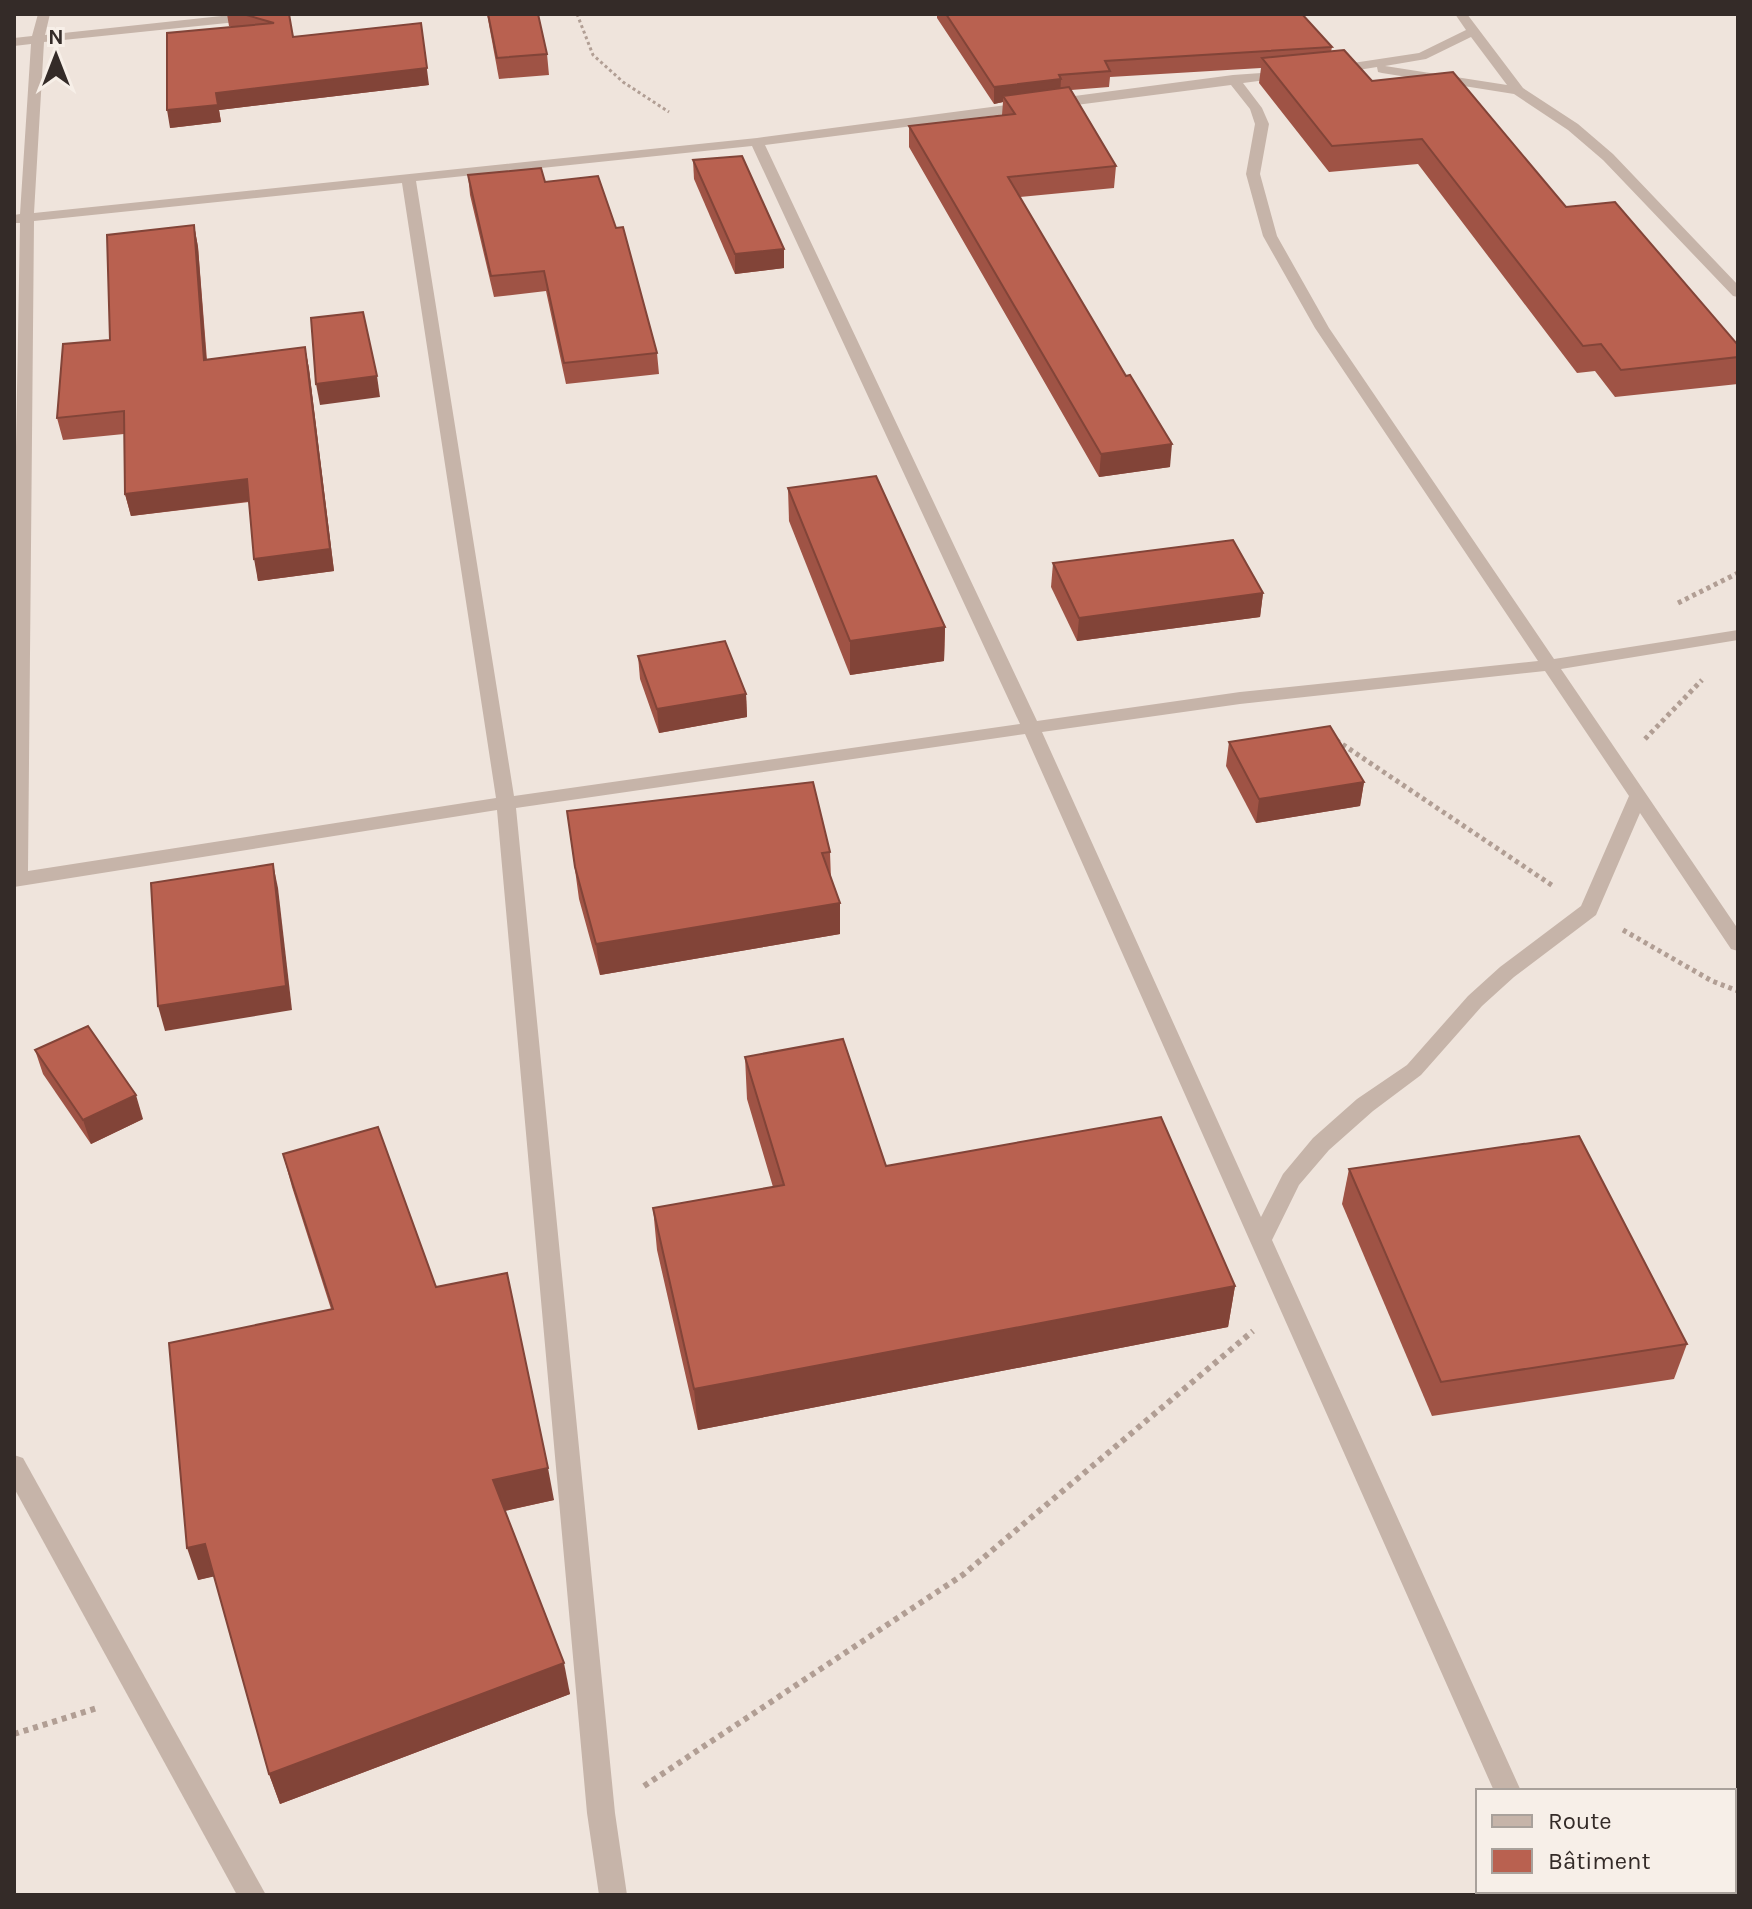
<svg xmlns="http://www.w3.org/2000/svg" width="1752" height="1909" font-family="Karla,sans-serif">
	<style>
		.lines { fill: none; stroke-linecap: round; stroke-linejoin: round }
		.path-far2 { stroke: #b19e94; stroke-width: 3; stroke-dasharray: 3 3; stroke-linecap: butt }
		.path-far1 { stroke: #b19e94; stroke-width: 5; stroke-dasharray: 4 4; stroke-linecap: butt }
		.path { stroke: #b19e94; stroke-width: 6; stroke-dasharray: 5 5; stroke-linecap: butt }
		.minor { fill: #c6b4a9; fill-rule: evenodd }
		.wall { fill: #9f5345 }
		.shaded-wall { fill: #824438 }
		.building { fill: #b96150; stroke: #824438; stroke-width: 2 }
	</style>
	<rect width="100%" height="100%" fill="#efe4dc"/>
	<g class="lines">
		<!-- path-far2 -->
		<path class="path-far2" d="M577,14l16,41 30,27 46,30"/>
		<!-- path-far1 -->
		<g class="path-far1">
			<path d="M1678,603l60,-30"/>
			<path d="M1645,739l57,-59"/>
			<path d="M1336,740l217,146"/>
			<path d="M1623,930l89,51 26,10"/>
		</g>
		<!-- path -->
		<g class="path">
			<path d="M14,1734l83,-26"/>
			<path d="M644,1786l320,-212 289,-243"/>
		</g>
		<!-- minor -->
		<g class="minor">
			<path d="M38,14h12l-5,21 195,-21h40l-6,4 -230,24 -10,171 723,-75 476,-63 57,-4v6l-47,6 19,25 7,16 -9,50 17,62 52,92 225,331 184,-29v10l-177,29 177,260v22l-7,-2 -91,-136 -44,102 -82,62 -32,29 -61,69 -48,36 -44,39 -30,35 -27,55 249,551h-27l-469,-1057 -509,74 99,1005 12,82h-28l-12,-82 -90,-1003 -483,77v-328l6,-336h-6v-8l6,-1 11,-170 -17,2v-8l18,-2zM1231,85l19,24 5,15 -9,50 17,62 52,92 223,333 -298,31 -203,29 -272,-576zM752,146l268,578 -506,72 -98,-615zM402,183l94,615 -468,73 6,-650zM1545,671l84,125 -48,110 -81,61 -32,29 -61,69 -50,34 -44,39 -30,36 -22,43 -219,-485 198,-28z"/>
			<path d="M1455,14h12l56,74 55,36 35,30 125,131v12l-5,-1 -130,-136 -35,-30 -54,-36 -132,-21 -4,-1 -1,-5 -44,7 -6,-4 6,-4 86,-13 47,-23zM1471,37l36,48 -122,-19 41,-7z"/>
			<path d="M14,1455l9,3 243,437h-29l-223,-407z"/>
			<path d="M1539,1891h28l1,4h-28z"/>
		</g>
	</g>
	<!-- wall -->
	<g class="wall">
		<path d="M227,14h62l4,23 136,48 -210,25 2,12 -51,6 63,-101 -4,-1z"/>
		<path d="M487,14h51l9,40 2,21 -50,4z"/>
		<path d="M937,14h365l30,33 -1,5 41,29 194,126 172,138v39l-123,13 -20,-26 -18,2 -159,-209 -89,8 -70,-89 2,-15 -151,9 -1,10 -38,3 45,76 -2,22 -94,9 150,270 -71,10 -190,-330v-21l93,-11 1,-13 -9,2 -57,-86z"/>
		<path d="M693,160l91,89v19l-49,6 -41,-95z"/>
		<path d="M468,175l77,7 112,171 2,21 -93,10 -20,-93 -52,6 -24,-102z"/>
		<path d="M194,225l4,22 9,113 98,-13 4,22 25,202 -76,10 -9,-79 -118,14 -6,-22 -1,-60 -61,6 -6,-22z"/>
		<path d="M788,488l157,139 -1,34 -94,14 -61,-154z"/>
		<path d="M1053,563l210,30 -3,24 -183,24 -26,-54z"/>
		<path d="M638,656l108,38 1,23 -88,16 -19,-54z"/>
		<path d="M1229,742l135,40 -4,24 -104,17 -30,-57z"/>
		<path d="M567,811l263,41 1,27 9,24v31l-240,41 -21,-76z"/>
		<path d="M35,1050l108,69 -52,25 -48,-70z"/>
		<path d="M745,1057l141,109 349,120 -7,41 -530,103 -41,-180 -4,-42 120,-21 -26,-88z"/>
		<path d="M283,1154l153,133 118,213 -49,11 65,183 -290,110 -11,-30 -55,-198 -16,4 133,-271 -39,-122z"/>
		<path d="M1349,1169l338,175 -13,35 -242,37 -90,-212z"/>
	</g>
	<!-- shaded-wall -->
	<g class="shaded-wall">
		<path d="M421,23l8,62 -210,25 2,12 -51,6 -3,-18z"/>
		<path d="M1061,79l-1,16 -57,1v6l-9,2v-17z"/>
		<path d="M194,225l4,22 10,135 -4,-22z"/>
		<path d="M784,249v19l-49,6v-20z"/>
		<path d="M305,347l4,22 25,202 -76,10 -4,-22z"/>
		<path d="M377,376l3,21 -60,8 -4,-21z"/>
		<path d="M1172,444l-2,23 -71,10 2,-23z"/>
		<path d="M247,479l4,22 -120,15 -6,-22z"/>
		<path d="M1263,593l-3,24 -183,24 2,-23z"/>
		<path d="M945,627l-1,34 -94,14v-34z"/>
		<path d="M746,694l1,23 -88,16 -2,-24z"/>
		<path d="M1364,782l-4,24 -104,17 3,-24z"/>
		<path d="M273,864l5,24 14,122 -127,21 -7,-25z"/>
		<path d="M840,903v31l-240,41 -4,-31z"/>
		<path d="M136,1095l7,24 -52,25 -8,-24z"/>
		<path d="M1235,1286l-7,41 -530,103 -4,-41z"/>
		<path d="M548,1468l6,32 -55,12 -6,-32z"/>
		<path d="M205,1544l11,32 -18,4 -11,-32z"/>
		<path d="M564,1663l6,31 -290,110 -11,-30z"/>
	</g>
	<!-- building -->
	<g class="building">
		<path d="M243,14h46l4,23 128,-14 6,45 -211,25 2,12 -51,5v-77l107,-10z"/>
		<path d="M488,14h50l9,40 -50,4z"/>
		<path d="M946,14h356l30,33 -227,14 5,10 -51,4 2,4 -67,8z"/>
		<path d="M1344,50l28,31 81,-9 113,135 49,-5 123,143v12l-117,13 -20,-26 -18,2 -161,-207 -90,7 -70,-88z"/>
		<path d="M1069,87l47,79 -108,11 118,199 4,-1 42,69 -71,10 -192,-328 106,-12 -12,-18z"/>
		<path d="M742,156l42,93 -49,5 -42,-94z"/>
		<path d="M541,168l4,14 53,-6 18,52 7,-1 34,126 -93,10 -20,-92 -53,5 -23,-101z"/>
		<path d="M194,225l10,135 101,-13 25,202 -76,10 -7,-80 -122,15 -1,-83 -67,7 6,-74 47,-4 -3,-105z"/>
		<path d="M363,312l14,64 -61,8 -5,-66z"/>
		<path d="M876,476l69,151 -95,14 -62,-153z"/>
		<path d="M1233,540l30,53 -184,25 -26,-55z"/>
		<path d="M725,641l21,53 -89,15 -19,-53z"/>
		<path d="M1330,726l34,56 -105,17 -30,-57z"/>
		<path d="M813,782l17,70 -8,1 18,50 -244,41 -21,-77 -8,-56z"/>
		<path d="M273,864l13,122 -128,20 -7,-123z"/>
		<path d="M88,1026l48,69 -53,25 -48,-70z"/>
		<path d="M843,1039l43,127 275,-49 74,169 -541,103 -41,-181 131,-23 -39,-128z"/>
		<path d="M378,1127l58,160 71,-14 41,195 -55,12 71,183 -295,111 -64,-230 -18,4 -18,-205 164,-34 -50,-155z"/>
		<path d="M1579,1136l108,208 -246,38 -92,-213z"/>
	</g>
	<!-- border -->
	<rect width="1752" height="1909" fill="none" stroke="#342b28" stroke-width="32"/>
	<!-- legend -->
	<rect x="1476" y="1789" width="260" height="104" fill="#f7efe8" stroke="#a9a19b" stroke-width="2"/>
	<rect x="1492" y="1815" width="40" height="12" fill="#c6b4a9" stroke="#a9a19b" stroke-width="2"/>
	<text x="1548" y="1829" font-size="24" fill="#342b28">Route</text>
	<rect x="1492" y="1849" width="40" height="24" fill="#b96150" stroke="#a9a19b" stroke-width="2"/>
	<text x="1548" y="1869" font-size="24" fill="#342b28">Bâtiment</text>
	<!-- north arrow -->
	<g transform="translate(56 56)" stroke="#f7efe8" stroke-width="6" paint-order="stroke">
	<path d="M0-6L14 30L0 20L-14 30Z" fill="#342b28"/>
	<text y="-12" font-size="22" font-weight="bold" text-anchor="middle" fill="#342b28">N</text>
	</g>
</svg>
